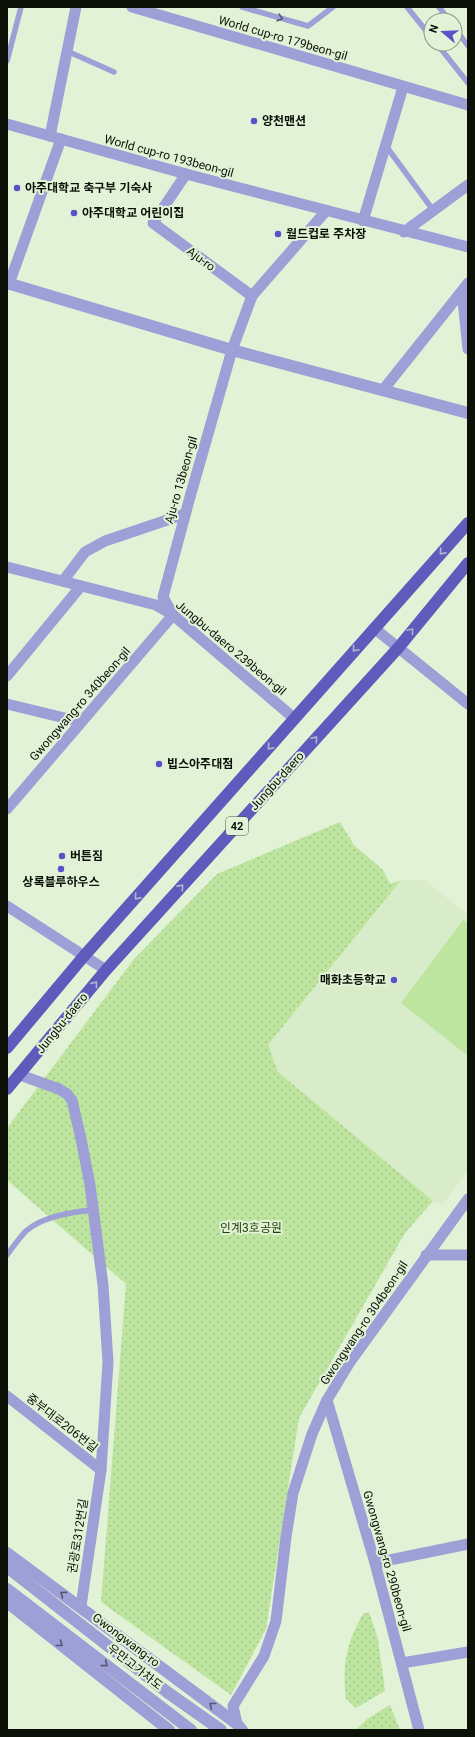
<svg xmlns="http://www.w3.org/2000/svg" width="475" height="1737" font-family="Roboto,'Noto Sans KR',sans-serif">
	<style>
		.built { fill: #d8ecc9 }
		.green { fill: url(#green-dots) }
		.pitch { fill: #bee59f }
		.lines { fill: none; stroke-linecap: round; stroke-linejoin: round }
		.service { stroke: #9d9fd6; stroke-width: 5.5 }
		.minor { stroke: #9d9fd6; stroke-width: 11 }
		.tertiary { stroke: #9d9fd6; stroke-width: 12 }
		.primary { stroke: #605abc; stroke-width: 12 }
		.oneway { stroke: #54586f }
		.oneway2 { stroke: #aeb5cc }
		.poi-dot { fill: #5c50c8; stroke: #e2f2d7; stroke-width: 1.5 }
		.labels { text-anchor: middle; stroke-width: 4; stroke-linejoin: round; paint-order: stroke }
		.shield { fill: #e2f2d7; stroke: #4c5446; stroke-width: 1 }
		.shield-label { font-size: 11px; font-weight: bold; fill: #0c1108 }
		.street-label { font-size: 12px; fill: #0c1108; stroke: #e2f2d7 }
		.poi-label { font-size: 12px; font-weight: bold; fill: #0c1108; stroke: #e2f2d7; text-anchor: start }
		.park-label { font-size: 12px; fill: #264108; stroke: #e2f2d7 }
	</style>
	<defs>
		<pattern id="green-dots" width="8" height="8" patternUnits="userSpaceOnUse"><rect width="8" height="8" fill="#bee59f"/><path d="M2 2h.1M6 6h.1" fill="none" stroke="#a2c387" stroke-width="1.8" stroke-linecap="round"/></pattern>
	</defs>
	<rect width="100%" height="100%" fill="#e2f2d7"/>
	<!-- built -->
	<path class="built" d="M401,880h24l43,35v256l-25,33 -10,-3 -155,-129 -10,-27z"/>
	<!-- green -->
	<g class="green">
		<path d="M340,822l14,23 29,25 7,14 11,-4 -133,165 10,27 155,129 -28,32 -106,185 -33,211 -35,66 -130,-93 25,-318 -119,-104v-52l127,-169 83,-85z"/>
		<path d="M369,1612l9,27 7,52 -29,17 -10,-9c-4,-33 0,-56 17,-85z"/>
		<path d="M390,1705l10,25h-44l11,-11z"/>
	</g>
	<!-- pitch -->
	<path class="pitch" d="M463,920l5,4v132l-67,-53z"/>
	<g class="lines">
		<!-- service -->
		<g class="service">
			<path d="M242,7l66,19 25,-19"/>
			<path d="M407,7l24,30"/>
			<path d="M439,7l10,13"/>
			<path d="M455,28l13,18"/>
			<path d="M437,44l31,39"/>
			<path d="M67,51l47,21"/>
			<path d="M7,61l14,-54"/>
			<path d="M386,146l47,64"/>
			<path d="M7,1255c6,-8 12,-17 19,-24 17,-15 46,-19 67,-21"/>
		</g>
		<!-- minor -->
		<g class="minor">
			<path d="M132,7l336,98"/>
			<path d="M7,124l179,50 282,73"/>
			<path d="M50,136l26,-129"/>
			<path d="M186,174l-33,49 99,73"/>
			<path d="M363,221l40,-134"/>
			<path d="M404,232l64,-47"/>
			<path d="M468,283l-6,8 6,58"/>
			<path d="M9,284l52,-145"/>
			<path d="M383,390l79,-99"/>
			<path d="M7,567l149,38 17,10 122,104"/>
			<path d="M63,581l22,-29 20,-11 80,-27"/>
			<path d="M374,628l94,76"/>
			<path d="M7,676l74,-90"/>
			<path d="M7,704l74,18"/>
			<path d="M7,809l166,-194 -10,-18 27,-100 42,-147 20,-54 74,-85"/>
			<path d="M7,906l99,64"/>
			<path d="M20,1075l39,14 8,5 5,6 9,39 9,46 13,100 5,77 -7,108 -20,136"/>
			<path d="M426,1255h42"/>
			<path d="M7,1396l94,74"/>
			<path d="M327,1400l48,163 44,167"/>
			<path d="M375,1563l93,-19"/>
			<path d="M402,1663l66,-11"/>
			<path d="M237,1724l-4,-18 31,-50 12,-35 10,-84 7,-44 19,-59 15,-34 23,-38 118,-163"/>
		</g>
		<!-- tertiary -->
		<g class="tertiary">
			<path d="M7,283l225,67 236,63"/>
			<path d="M7,1553l230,171 5,6"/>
			<path d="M7,1567l160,125 54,38"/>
			<path d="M7,1589l184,141"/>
			<path d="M7,1602l162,128"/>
		</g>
		<!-- primary -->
		<g class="primary">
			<path d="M7,1048l77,-92 384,-433"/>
			<path d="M7,1089l99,-119 293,-323 69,-84"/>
		</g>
	</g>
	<!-- one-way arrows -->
	<defs><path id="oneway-chevron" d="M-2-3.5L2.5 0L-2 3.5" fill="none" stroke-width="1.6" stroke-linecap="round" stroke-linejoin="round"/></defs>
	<g class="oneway">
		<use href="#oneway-chevron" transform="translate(280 18) rotate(16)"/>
		<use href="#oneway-chevron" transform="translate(63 1594) rotate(-144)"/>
		<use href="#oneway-chevron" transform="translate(60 1644) rotate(38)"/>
		<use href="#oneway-chevron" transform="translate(105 1664) rotate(37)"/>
		<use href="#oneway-chevron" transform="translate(212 1705) rotate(-142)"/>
	</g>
	<g class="oneway2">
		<use href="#oneway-chevron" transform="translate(442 552) rotate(132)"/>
		<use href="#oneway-chevron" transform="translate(411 631) rotate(-50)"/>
		<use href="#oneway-chevron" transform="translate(355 649) rotate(131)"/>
		<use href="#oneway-chevron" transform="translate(315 739) rotate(-48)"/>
		<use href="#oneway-chevron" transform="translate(270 747) rotate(132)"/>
		<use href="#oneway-chevron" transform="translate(181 887) rotate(-48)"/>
		<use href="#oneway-chevron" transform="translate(137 897) rotate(132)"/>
		<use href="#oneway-chevron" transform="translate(95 984) rotate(-51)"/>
	</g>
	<!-- markers -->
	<g class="poi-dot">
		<circle cx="254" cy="121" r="4"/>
		<circle cx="17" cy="188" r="4"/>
		<circle cx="74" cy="213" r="4"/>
		<circle cx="278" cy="234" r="4"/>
		<circle cx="159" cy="764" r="4"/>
		<circle cx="62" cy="856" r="4"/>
		<circle cx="61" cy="869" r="4"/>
		<circle cx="394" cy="980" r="4"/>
	</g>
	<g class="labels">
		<!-- shield labels -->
		<rect class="shield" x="226" y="817" width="22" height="18" rx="3"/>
		<g class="shield-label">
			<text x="237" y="830">42</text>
		</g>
		<!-- street labels -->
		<g class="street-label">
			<text transform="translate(283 38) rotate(16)" y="4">World cup-ro 179beon-gil</text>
			<text transform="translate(169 156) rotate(15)" y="4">World cup-ro 193beon-gil</text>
			<text transform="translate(201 259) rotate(37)" y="4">Aju-ro</text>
			<text transform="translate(181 480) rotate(-74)" y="4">Aju-ro 13beon-gil</text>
			<text transform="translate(231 648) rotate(40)" y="4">Jungbu-daero 239beon-gil</text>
			<text transform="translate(80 704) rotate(-49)" y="4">Gwongwang-ro 340beon-gil</text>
			<text transform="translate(277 781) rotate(-48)" y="4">Jungbu-daero</text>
			<text transform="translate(62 1023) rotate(-51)" y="4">Jungbu-daero</text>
			<text transform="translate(364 1323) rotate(-56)" y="4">Gwongwang-ro 304beon-gil</text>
			<text transform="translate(62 1423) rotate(38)" y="4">중부대로206번길</text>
			<text transform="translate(78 1536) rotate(-81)" y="4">권광로312번길</text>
			<text transform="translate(387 1561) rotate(74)" y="4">Gwongwang-ro 290beon-gil</text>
			<text transform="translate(126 1640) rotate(37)" y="4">Gwongwang-ro</text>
			<text transform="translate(135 1667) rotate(38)" y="4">우만고가차도</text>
		</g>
		<!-- poi labels -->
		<g class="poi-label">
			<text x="262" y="125">양천맨션</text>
			<text x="25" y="192">아주대학교 축구부 기숙사</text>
			<text x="82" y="217">아주대학교 어린이집</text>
			<text x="286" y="238">월드컵로 주차장</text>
			<text x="167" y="768">빕스아주대점</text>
			<text x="70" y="860">버튼짐</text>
			<text x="61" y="886" text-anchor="middle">상록블루하우스</text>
			<text x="386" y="984" text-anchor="end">매화초등학교</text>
		</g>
		<!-- park labels -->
		<g class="park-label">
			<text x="251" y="1232">인계3호공원</text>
		</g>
	</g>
	<!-- border -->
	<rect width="475" height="1737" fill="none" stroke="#0c1108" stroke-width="16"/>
	<!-- north arrow -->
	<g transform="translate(443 32) rotate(289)"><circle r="19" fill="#e2f2d7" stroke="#8c9884"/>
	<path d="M0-3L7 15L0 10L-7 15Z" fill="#5c50c8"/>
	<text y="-6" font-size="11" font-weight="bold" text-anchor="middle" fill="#0c1108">N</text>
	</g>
</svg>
